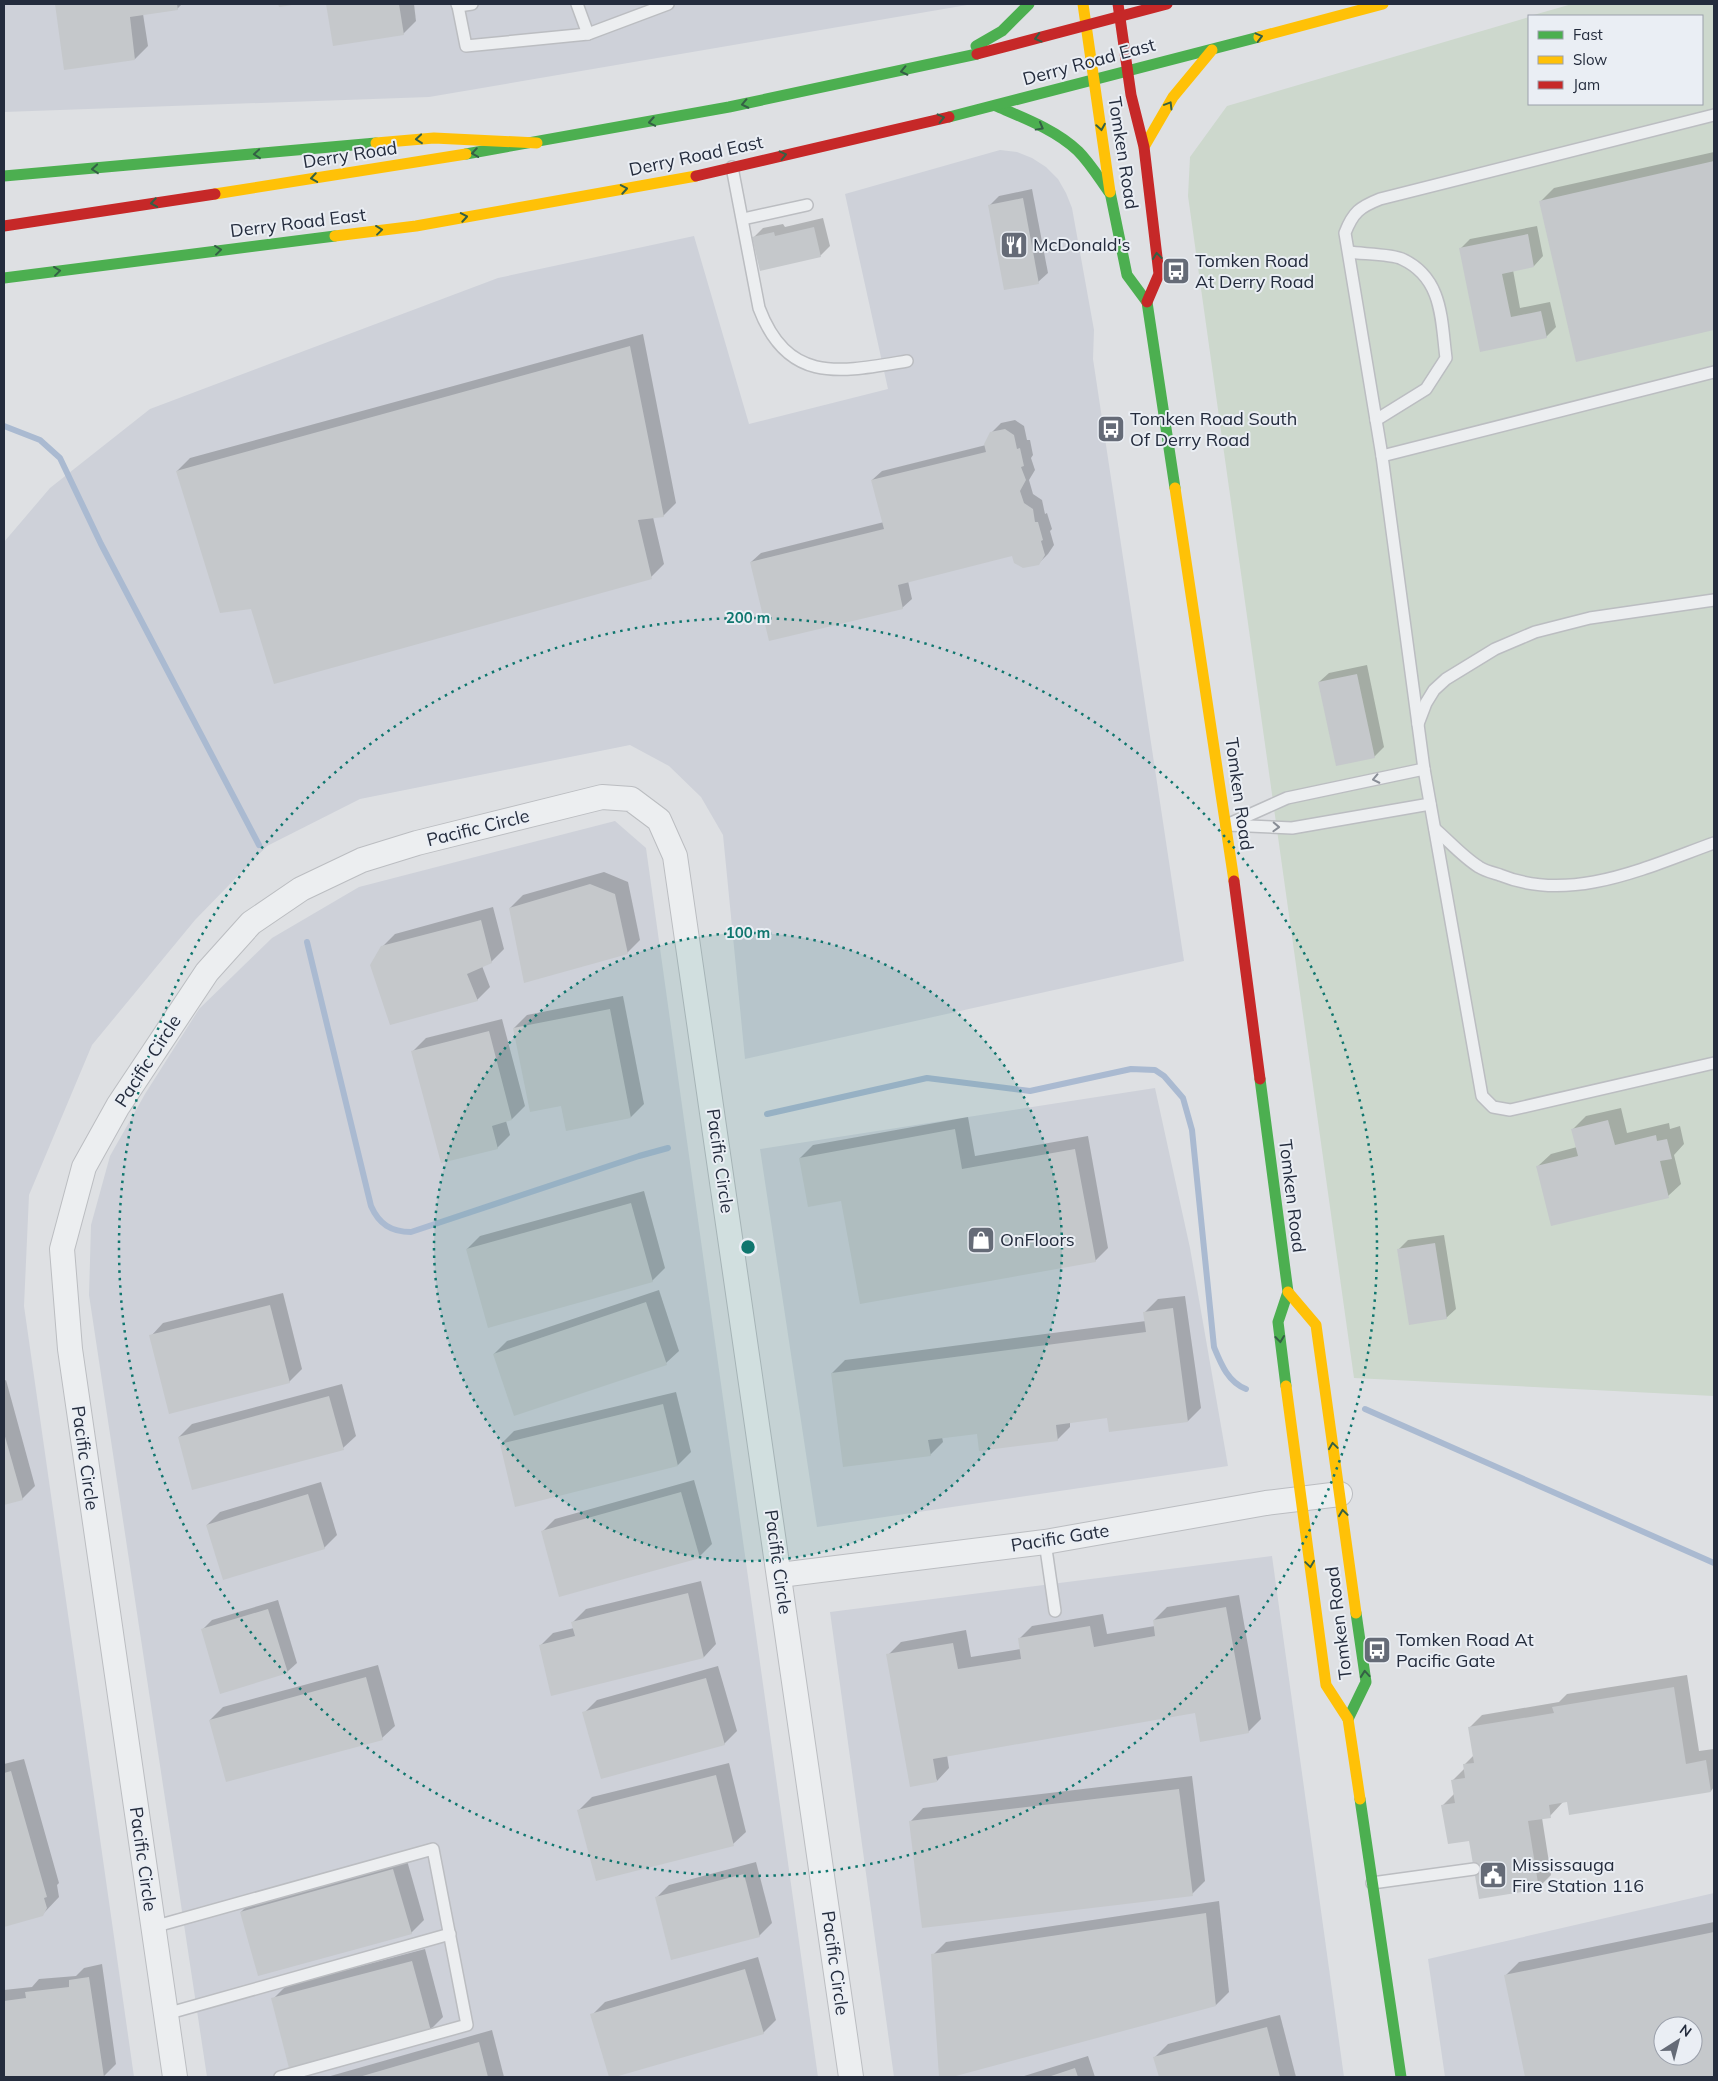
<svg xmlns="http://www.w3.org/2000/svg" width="1718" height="2081" font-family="Mulish,sans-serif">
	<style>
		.built { fill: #ced1d9; fill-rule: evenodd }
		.green { fill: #cdd8cd }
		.shadow { fill: #0003; fill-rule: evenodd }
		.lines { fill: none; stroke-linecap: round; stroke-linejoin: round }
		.stream { stroke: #aabad1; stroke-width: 6 }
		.building { fill: #c5c8cb; fill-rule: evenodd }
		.lane-casing { stroke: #bbbdc1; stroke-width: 14 }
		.street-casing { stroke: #bbbdc1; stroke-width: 26 }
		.lane { stroke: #eceef0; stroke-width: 11 }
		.street { stroke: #eceef0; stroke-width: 24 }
		.fast { stroke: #4caf50; stroke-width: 11 }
		.slow { stroke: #ffc107; stroke-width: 11 }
		.jam { stroke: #c62828; stroke-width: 11 }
		.oneway { stroke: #346045 }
		.oneway2 { stroke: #888d96 }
		.ring { fill: none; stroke: #0f766e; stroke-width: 2.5; stroke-dasharray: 2.5 5 }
		.labels { text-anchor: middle; stroke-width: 4; stroke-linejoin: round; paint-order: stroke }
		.street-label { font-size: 18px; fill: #242c3d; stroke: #eaeef4 }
		.poi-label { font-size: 18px; fill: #242c3d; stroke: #eaeef4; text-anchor: start }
		.centre { fill: #0f766e; stroke: #eaeef4; stroke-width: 2.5 }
		.ring-label { font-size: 15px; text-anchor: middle; font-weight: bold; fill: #0f766e; stroke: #eaeef4; stroke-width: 4; stroke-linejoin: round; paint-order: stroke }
	</style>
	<rect width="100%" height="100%" fill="#dee0e3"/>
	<!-- built -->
	<g class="built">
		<path d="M4,4h969l-544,93 -425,15z"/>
		<path d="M1000,150l17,2 15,6 14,9 12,12 8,14 6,15 22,122 -1,29 91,602 -439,98 -22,-224 -22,-38 -32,-31 -39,-21 -270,54 -93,47 -72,74 -103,125 -63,150 -5,111 110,771h-130v-1535l46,-54 100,-79 348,-131 196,-42 55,188 139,-35 -43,-195z"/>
		<path d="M615,821l31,27 172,1229h-611l-118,-782 2,-70 19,-69 35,-62 54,-85 73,-71 87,-51z"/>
		<path d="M1155,1088l35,160 38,218 -411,61 -57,-378z"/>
		<path d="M1272,1556l72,521h-450l-64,-465z"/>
		<path d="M1714,1893v184h-269l-17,-118zM1663,2026h30v30h-30z"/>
	</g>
	<!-- green -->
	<path class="green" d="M1572,4h142v1392l-360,-18 -166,-1182 2,-39 37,-51 302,-89v87h173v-88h-172z"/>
	<!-- shadow -->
	<g class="shadow">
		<path d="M56,4h126l-5,5 -34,5 5,32 -13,13 -70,9z"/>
		<path d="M328,4h86l2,17 -13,13 -69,10z"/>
		<path d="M1714,152v177l-137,31 -36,-159 13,-13z"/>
		<path d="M1032,189l16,84 -10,9 -48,-77 9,-9z"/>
		<path d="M823,218l7,28 -10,10 -67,-18 10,-10 20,-4 2,3z"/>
		<path d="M1537,226l6,30 -9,10 -21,4 7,38 30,-6 6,25 -10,10 -65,13 -21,-101 10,-10z"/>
		<path d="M643,334l33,169 -13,13 -10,1 11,47 -13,13 -400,30 -74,-136 13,-13z"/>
		<path d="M1015,420l9,6 3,14h3l3,15 -2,3 4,12 -6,10 4,14 9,6 3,14 2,-1 5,16 -2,2 4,14 -6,9 -10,10 -25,-10 -105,27 4,18 -10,9 -151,-46 10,-9 123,-31 -12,-42 10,-9 104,-26 5,-12 10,-10z"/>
		<path d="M1367,665l17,82 -10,10 -55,-75 10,-9z"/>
		<path d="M604,872l24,10 12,58 -13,13 -117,-45 13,-13z"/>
		<path d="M493,907l11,42 -13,13 -9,4 8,21 -13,13 -86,24 -9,-77 13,-13z"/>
		<path d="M623,996l21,108 -13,13 -69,-13 -48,-76 13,-13z"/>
		<path d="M502,1019l23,87 -13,13 -6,2 4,14 -13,13 -84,-97 13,-13z"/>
		<path d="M1621,1108l6,25 42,-10 1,6 10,-3 4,18 -10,11 7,29 -13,12 -130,-30 13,-12 26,-7 -4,-18 13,-13z"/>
		<path d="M968,1117l7,39 113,-20 20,112 -13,13 -295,-103 13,-13z"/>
		<path d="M644,1191l21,77 -13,13 -185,-32 13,-13z"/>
		<path d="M1444,1235l12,74 -10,9 -47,-69 9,-9z"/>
		<path d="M659,1290l20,61 -13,12 -172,-9 13,-13z"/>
		<path d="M283,1293l19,76 -13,13 -138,-46 12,-13z"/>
		<path d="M1185,1296l16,112 -13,13 -80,-4 -38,5v5l-13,13 -79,-8 -36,5 1,5 -13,13 -98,-82 13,-13 301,-39 -1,-9 13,-13z"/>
		<path d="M6,1380l29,106 -13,13 -18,5v-123z"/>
		<path d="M342,1384l14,52 -13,12 -164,-11 13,-13z"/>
		<path d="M676,1392l15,60 -13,13 -177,-21 13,-13z"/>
		<path d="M694,1480l18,64 -13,13 -157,-25 13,-13z"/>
		<path d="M321,1482l16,53 -13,13 -117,-23 13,-13z"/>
		<path d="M701,1581l15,63 -12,13 -164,-11 13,-13 21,-5 -1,-6 13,-13z"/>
		<path d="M1239,1595l22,124 -13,13 -52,-20 -249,43 2,13 -12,13 -49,-126 13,-13 65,-12 5,27 50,-8 -2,-10 13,-13 71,-12 4,20 48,-8 -1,-6 13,-13z"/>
		<path d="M278,1600l19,63 -10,9 -85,-42 10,-10z"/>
		<path d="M378,1665l17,61 -13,12 -172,-18 13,-13z"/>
		<path d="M718,1666l19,65 -13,13 -140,-31 13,-13z"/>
		<path d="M1687,1675l12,76 15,-2v38l-3,4 -148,11 -13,14 -8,2 9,57 -13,13 -68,-48 -27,-35 12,-12 -2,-13 12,-12 -1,-3 10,-10 -5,-27 13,-13 77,-13 8,-8z"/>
		<path d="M24,1759l35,124 -2,2 2,12 -17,18 -38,11v-162z"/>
		<path d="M729,1763l17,69 -13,12 -154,-34 13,-13z"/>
		<path d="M1192,1776l13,105 -13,13 -281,-73 12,-13z"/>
		<path d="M406,1857l18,63 -13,13 -170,-21 13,-13z"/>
		<path d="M756,1862l16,61 -13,13 -103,-38 13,-13z"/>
		<path d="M1219,1901l10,91 -13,13 -269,72h-7l-7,-122 13,-13z"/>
		<path d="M1714,1922v155h-188l-20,-102 13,-13zM1663,2026h30v30h-30z"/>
		<path d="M425,1949l18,68 -13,13 -157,-31 13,-13z"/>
		<path d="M758,1957l18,63 -13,13 -153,44 -18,-62 13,-13z"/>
		<path d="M102,1964l14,100 -13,13h-99v-87l28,-3 7,-8 37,-3 8,-8z"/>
		<path d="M1280,2015l16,62h-136l-5,-20 13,-13z"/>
		<path d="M492,2030l12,47h-177z"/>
		<path d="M1088,2056l7,21h-74z"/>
	</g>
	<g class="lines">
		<!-- stream -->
		<g class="stream">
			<path d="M4,426l36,14 20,18 41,86 158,301"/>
			<path d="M307,942l64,264c8,18 20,26 40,26l228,-76 29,-8"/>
			<path d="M767,1114l160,-36 103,13 101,-22 24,1 9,6 19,22 9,32 22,217c7,17 14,35 32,42"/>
			<path d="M1365,1409l349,154"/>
		</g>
	</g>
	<!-- building -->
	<g class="building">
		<path d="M55,4h122l1,6 -48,7 5,43 -71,10z"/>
		<path d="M278,4h13l1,1 -13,2z"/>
		<path d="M326,4h73l5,31 -71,11z"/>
		<path d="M1714,161v169l-138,32 -37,-161z"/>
		<path d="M1023,198l16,86 -35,6 -16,-85z"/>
		<path d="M814,227l7,30 -61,14 -8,-34 22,-5 1,4z"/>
		<path d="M1528,234l6,33 -32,7 9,43 30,-6 6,27 -67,14 -21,-104z"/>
		<path d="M630,346l34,171 -26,3 14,59 -378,105 -23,-75 -31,4 -44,-142z"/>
		<path d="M1005,429l9,6 3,14 3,-1 4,18 -3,1 5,13 -6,11 4,12 9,6 2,13h3l5,18 -2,1 4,14 -6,10 -16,3 -9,-5 -2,-7 -114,29 5,24 -134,32 -19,-79 134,-33 -13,-49 115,-28 -2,-8 6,-12z"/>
		<path d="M1357,674l18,84 -39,8 -18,-84z"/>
		<path d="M590,884l25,10 13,60 -104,29 -15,-75z"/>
		<path d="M481,920l11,43 -25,11 11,27 -88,24 -20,-60 11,-19z"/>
		<path d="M610,1009l21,109 -65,13 -5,-25 -31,6 -17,-84z"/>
		<path d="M489,1031l23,89 -20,6 6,23 -57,14 -30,-112z"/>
		<path d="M1608,1120l7,25 41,-10 1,6 10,-2 5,20 -12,2 9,37 -118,28 -15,-60 42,-10 -7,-27z"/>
		<path d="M955,1129l7,40 113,-20 21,113 -236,42 -19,-103 -33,6 -9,-49z"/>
		<path d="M631,1203l22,79 -165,46 -22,-79z"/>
		<path d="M1435,1243l12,76 -38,6 -12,-76z"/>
		<path d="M646,1302l21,63 -153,51 -21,-62z"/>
		<path d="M270,1305l20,78 -121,31 -20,-79z"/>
		<path d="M1173,1308l15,114 -79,10 -2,-14 -51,7 2,16 -79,10 -2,-17 -49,6 3,16 -88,11 -12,-94 315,-41 -3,-20z"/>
		<path d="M329,1396l15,54 -152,40 -14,-53z"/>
		<path d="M663,1404l15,62 -163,41 -15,-63z"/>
		<path d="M4,1433l19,67 -19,5z"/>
		<path d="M681,1492l19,66 -141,39 -18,-66z"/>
		<path d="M308,1494l17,55 -102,31 -17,-55z"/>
		<path d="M688,1593l16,65 -153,38 -12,-51 36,-9 -4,-14z"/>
		<path d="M1226,1607l23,126 -49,9 -5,-29 -262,46 4,23 -27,5 -24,-133 67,-11 5,26 63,-10 -3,-21 72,-12 4,21 61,-11 -2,-16z"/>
		<path d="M268,1609l20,64 -68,21 -19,-65z"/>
		<path d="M366,1677l17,63 -157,42 -17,-62z"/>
		<path d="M706,1678l19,67 -124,34 -19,-67z"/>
		<path d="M1674,1687l12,77 20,-4 5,32 -142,23 -2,-13 -18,3 2,13 -23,3 11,68 -60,10 -10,-58 -21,3 -7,-39 14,-2 -4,-23 14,-2 -2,-14 11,-1 -6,-36 86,-14 -2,-6z"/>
		<path d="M11,1771l36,126 -3,1 3,10 -4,8 -39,11v-154z"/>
		<path d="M716,1775l18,71 -138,35 -19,-71z"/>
		<path d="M1179,1789l14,107 -271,32 -13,-107z"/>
		<path d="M393,1869l19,65 -154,42 -18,-64z"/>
		<path d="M744,1874l16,63 -89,23 -16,-63z"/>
		<path d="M1206,1913l10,93 -264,71h-13l-8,-123z"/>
		<path d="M1714,1932v145h-189l-21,-102zM1663,2026h30v30h-30z"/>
		<path d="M412,1961l19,70 -142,37 -18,-70z"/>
		<path d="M745,1969l19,65 -149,43h-6l-19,-63z"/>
		<path d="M89,1977l15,100h-100v-76l22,-3 -1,-6 44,-5v-7z"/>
		<path d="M1267,2027l13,50h-121l-6,-20z"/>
		<path d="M479,2042l9,35h-129z"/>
		<path d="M1075,2068l3,9h-30z"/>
	</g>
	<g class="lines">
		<!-- lane casing -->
		<g class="lane-casing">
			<g id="lane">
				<path d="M457,4l1,2 14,-2"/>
				<path d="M577,4l11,30"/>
				<path d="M458,6l8,40 122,-12 80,-30"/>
				<path d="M1714,115l-334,84c-20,8 -27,13 -35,34l37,223 42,313 58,327 11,11 17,3 204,-47"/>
				<path d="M732,167l27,141c29,77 82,64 148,53"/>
				<path d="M743,219l64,-14"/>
				<path d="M1349,252c12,2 43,2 53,7 41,19 39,60 44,99l-20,31 -50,31"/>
				<path d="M1382,456l332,-84"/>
				<path d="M1418,724l8,-21 8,-13 12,-11 49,-30 40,-17 55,-14 124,-18"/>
				<path d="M1229,824l58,-26 137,-29"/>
				<path d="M1227,825l65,3 138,-24"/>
				<path d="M1435,829c14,12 28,28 44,38 6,4 15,6 21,8 71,29 147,-8 214,-32"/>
				<path d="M1045,1542l10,69"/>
				<path d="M1372,1883l102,-14"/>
				<path d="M153,1927l280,-78 34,176 -187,52"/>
				<path d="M166,2014l284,-80"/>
			</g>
		</g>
		<!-- street casing -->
		<g class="street-casing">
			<g id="street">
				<path d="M780,1575l265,-33 221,-39 74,-9"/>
				<path d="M175,2077l-105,-728 -8,-100 22,-82 34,-61 89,-134 44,-49 50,-34 61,-29 55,-17 185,-46 29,2 28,21 16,36 176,1221"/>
			</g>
		</g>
		<!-- lane -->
		<use href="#lane" class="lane"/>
		<!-- street -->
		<use href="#street" class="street"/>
		<!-- fast -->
		<g class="fast">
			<path d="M976,46l26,-15 27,-27"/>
			<path d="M996,106c28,12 60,24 82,45 12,12 21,27 31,41"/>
			<path d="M949,117l310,-80"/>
			<path d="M466,154l263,-47 248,-53"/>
			<path d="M4,176l372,-33"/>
			<path d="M1110,192l17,83 20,27 28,186"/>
			<path d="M4,278l331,-42"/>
			<path d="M1260,1079l28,213 -10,30 8,64"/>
			<path d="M1348,1719l18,-37 -10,-69"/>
			<path d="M1360,1799l41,278"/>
		</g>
		<!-- slow -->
		<g class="slow">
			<path d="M1083,4l27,188"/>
			<path d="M1259,37l124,-33"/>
			<path d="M376,143l58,-5 103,5"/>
			<path d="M1144,147l29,-50 39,-47"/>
			<path d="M215,194l251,-40"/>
			<path d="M335,236l81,-10 280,-50"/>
			<path d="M1175,488l59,393"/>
			<path d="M1288,1292l28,33 40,288"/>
			<path d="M1286,1386l40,299 22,34 12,80"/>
		</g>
		<!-- jam -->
		<g class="jam">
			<path d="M1118,4l13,91 13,52 15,127 -12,28"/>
			<path d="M977,54l190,-50"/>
			<path d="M696,176l253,-59"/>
			<path d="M4,226l211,-32"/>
			<path d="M1234,881l26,198"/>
		</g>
	</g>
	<!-- one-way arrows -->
	<defs><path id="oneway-chevron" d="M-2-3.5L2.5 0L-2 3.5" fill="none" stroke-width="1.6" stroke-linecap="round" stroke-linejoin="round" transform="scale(1.25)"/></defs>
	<g class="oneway">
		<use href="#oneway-chevron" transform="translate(1259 37) rotate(-15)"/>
		<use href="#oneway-chevron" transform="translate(1038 38) rotate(165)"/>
		<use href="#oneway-chevron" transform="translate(904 71) rotate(168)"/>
		<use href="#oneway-chevron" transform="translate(745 104) rotate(168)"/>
		<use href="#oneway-chevron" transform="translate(1169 105) rotate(-59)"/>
		<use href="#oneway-chevron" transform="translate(941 118) rotate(-13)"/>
		<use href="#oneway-chevron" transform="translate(652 122) rotate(170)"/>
		<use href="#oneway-chevron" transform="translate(1040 127) rotate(29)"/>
		<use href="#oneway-chevron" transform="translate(1101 127) rotate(81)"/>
		<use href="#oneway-chevron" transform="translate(419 139) rotate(175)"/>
		<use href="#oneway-chevron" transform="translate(475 153) rotate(171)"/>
		<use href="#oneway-chevron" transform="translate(257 154) rotate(175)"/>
		<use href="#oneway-chevron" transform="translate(783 155) rotate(-13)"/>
		<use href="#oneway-chevron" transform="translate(95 169) rotate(175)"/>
		<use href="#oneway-chevron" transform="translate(314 178) rotate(171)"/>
		<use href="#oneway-chevron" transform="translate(624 189) rotate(-10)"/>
		<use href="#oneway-chevron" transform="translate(154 203) rotate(171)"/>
		<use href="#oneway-chevron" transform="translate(464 217) rotate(-10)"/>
		<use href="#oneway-chevron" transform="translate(379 230) rotate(-7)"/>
		<use href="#oneway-chevron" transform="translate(218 250) rotate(-7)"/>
		<use href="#oneway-chevron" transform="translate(1157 256) rotate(-97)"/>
		<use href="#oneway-chevron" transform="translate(57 271) rotate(-7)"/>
		<use href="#oneway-chevron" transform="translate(1280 1339) rotate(83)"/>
		<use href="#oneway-chevron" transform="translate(1333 1446) rotate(-98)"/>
		<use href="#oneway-chevron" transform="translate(1343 1513) rotate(-98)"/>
		<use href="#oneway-chevron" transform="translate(1310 1564) rotate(82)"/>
		<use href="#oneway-chevron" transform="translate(1365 1674) rotate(-95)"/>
	</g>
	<g class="oneway2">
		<use href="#oneway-chevron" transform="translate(1376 779) rotate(168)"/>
		<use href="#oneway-chevron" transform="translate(1276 827) rotate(2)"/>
	</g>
	<!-- distance rings -->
	<circle cx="748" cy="1247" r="314" fill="#0f766e" fill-opacity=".12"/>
	<g class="ring">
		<circle cx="748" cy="1247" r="314"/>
		<circle cx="748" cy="1247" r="629"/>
	</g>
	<!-- icons -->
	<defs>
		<g id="restaurant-square" transform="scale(1.4375)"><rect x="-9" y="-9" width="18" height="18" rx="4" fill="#656b77" stroke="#eaeef4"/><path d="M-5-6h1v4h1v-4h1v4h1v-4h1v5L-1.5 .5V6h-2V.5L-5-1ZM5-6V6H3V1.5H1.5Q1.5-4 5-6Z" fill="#fff"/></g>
		<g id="bus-square" transform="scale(1.4375)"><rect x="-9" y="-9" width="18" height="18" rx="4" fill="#656b77" stroke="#eaeef4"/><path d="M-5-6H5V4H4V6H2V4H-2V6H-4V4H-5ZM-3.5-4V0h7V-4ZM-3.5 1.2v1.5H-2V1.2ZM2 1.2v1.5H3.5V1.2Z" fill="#fff"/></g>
		<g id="shop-square" transform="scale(1.4375)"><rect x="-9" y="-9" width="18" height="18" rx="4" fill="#656b77" stroke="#eaeef4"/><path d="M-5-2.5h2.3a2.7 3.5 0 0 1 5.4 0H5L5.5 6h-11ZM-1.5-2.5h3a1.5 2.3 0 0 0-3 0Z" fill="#fff"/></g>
		<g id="civic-square" transform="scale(1.4375)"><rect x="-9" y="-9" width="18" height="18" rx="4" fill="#656b77" stroke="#eaeef4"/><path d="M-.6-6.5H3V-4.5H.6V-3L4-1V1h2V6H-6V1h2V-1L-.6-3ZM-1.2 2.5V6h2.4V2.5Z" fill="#fff"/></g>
	</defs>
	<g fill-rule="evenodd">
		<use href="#restaurant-square" x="1014" y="245"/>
		<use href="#bus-square" x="1176" y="271"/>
		<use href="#bus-square" x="1111" y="429"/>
		<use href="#shop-square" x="981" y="1240"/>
		<use href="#bus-square" x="1377" y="1650"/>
		<use href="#civic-square" x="1493" y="1875"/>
	</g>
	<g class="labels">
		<!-- street labels -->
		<g class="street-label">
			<text transform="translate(1089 62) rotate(-15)" y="6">Derry Road East</text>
			<text transform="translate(1123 153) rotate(81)" y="6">Tomken Road</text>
			<text transform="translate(350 155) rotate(-9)" y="6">Derry Road</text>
			<text transform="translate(696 156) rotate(-12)" y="6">Derry Road East</text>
			<text transform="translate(298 223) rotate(-7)" y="6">Derry Road East</text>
			<text transform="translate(1239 794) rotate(82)" y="6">Tomken Road</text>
			<text transform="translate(478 828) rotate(-14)" y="6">Pacific Circle</text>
			<text transform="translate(148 1061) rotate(-57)" y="6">Pacific Circle</text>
			<text transform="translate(720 1161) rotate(82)" y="6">Pacific Circle</text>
			<text transform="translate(1292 1196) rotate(83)" y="6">Tomken Road</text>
			<text transform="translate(85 1458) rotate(82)" y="6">Pacific Circle</text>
			<text transform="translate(1060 1538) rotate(-9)" y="6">Pacific Gate</text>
			<text transform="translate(778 1562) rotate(82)" y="6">Pacific Circle</text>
			<text transform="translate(1339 1623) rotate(-97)" y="6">Tomken Road</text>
			<text transform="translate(143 1859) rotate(82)" y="6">Pacific Circle</text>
			<text transform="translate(835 1963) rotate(82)" y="6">Pacific Circle</text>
		</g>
		<!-- poi labels -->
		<g class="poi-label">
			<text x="1033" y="251">McDonald's</text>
			<text x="1195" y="267">Tomken Road<tspan x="1195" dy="21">At Derry Road</tspan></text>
			<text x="1130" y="425">Tomken Road South<tspan x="1130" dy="21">Of Derry Road</tspan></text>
			<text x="1000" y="1246">OnFloors</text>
			<text x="1396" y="1646">Tomken Road At<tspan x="1396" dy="21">Pacific Gate</tspan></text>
			<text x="1512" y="1871">Mississauga<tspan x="1512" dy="21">Fire Station 116</tspan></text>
		</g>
	</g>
	<circle cx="748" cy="1247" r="8" class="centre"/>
	<g class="ring-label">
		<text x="748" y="623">200 m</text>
		<text x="748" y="938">100 m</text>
	</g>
	<!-- border -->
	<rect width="1718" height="2081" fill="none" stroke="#242c3d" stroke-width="10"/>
	<!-- legend -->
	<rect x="1528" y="15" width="175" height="90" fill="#eaeef4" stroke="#9ba0ab"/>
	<rect x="1538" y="31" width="25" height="8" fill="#4caf50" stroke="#9ba0ab"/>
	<text x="1573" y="40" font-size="15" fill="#242c3d">Fast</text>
	<rect x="1538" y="56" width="25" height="8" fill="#ffc107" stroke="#9ba0ab"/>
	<text x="1573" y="65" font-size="15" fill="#242c3d">Slow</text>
	<rect x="1538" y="81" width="25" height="8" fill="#c62828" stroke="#9ba0ab"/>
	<text x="1573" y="90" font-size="15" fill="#242c3d">Jam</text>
	<!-- north arrow -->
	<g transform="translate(1678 2041) rotate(36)"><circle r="24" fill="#eaeef4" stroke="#9ba0ab"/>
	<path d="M0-4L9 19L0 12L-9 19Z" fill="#656b77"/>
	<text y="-8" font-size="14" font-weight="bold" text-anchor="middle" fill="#242c3d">N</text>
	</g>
</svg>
